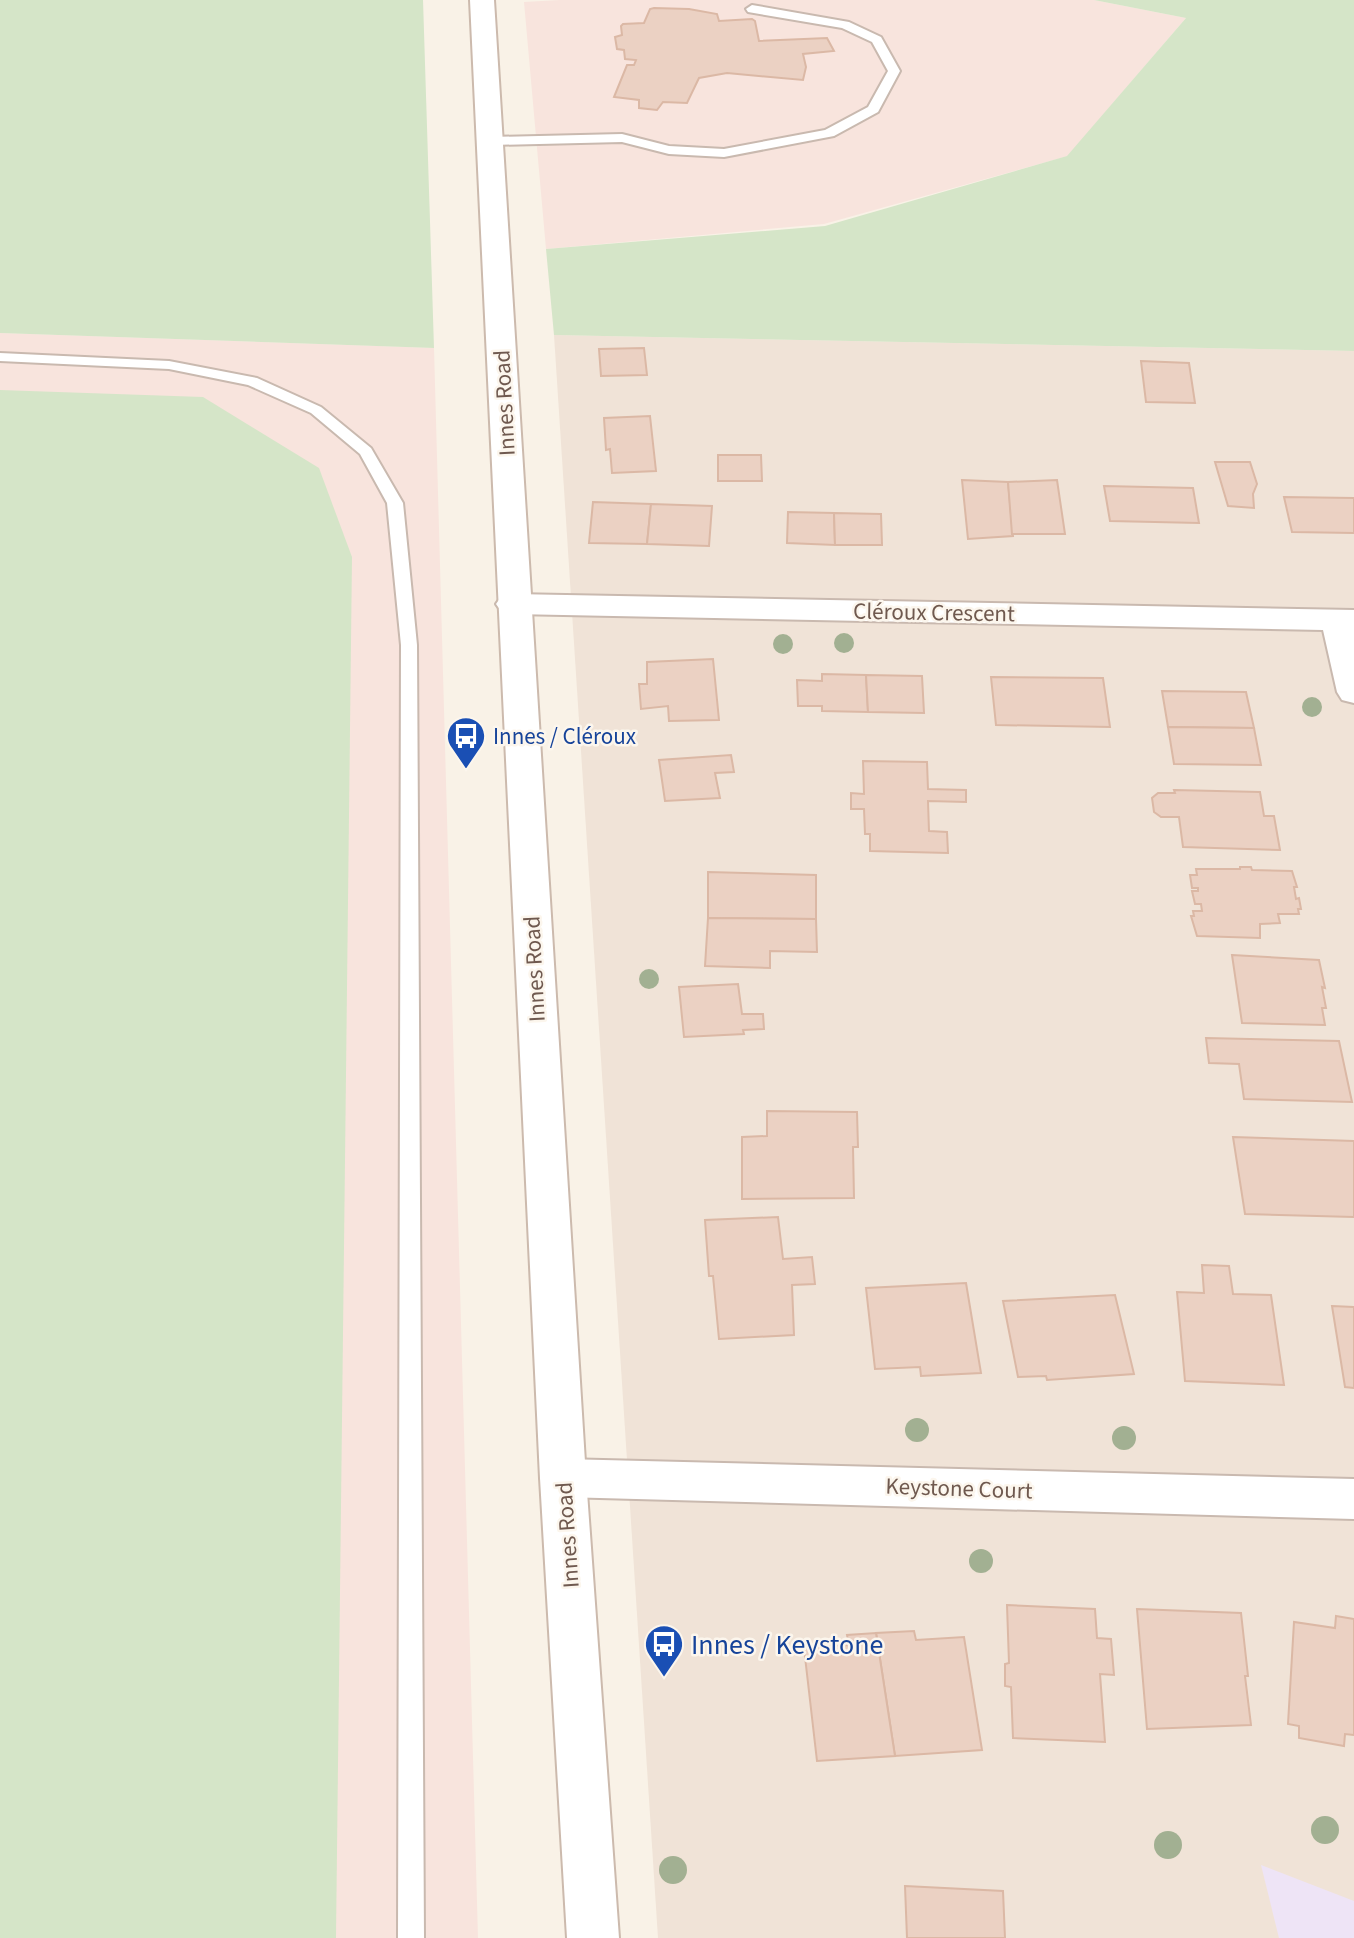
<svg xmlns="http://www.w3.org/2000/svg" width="1354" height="1938" font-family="'Source Sans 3',sans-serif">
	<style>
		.residential { fill: #f0e3d7 }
		.commercial { fill: #f8e4dd }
		.education { fill: #eee4f6 }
		.green { fill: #d5e5c8 }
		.building { fill: #ebd1c3; stroke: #dbb8a5; stroke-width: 2 }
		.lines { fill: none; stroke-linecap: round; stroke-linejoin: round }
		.lane-casing { stroke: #c9b9af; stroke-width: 4 }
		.street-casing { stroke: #c9b9af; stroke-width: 4 }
		.secondary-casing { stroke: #ccbaad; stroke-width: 4 }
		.lane { fill: #fff; fill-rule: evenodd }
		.street { fill: #fff; fill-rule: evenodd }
		.secondary { fill: #fff; fill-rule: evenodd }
		.tree { fill: #a2b092 }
		.labels { text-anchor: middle; stroke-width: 5; stroke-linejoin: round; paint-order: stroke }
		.street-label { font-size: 23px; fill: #6f594f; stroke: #fcf6ed }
		.transit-label { font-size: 23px; fill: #164399; stroke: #fcf6ed; text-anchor: start }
		.near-transit-label { font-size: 28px; fill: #164399; stroke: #fcf6ed; text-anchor: start }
	</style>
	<rect width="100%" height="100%" fill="#f9f2e7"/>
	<!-- residential -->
	<path class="residential" d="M554,335l800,16v1587h-696z"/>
	<!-- commercial -->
	<g class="commercial">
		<path d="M560,0h534l92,18 -118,138 -244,68 -278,25 -22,-247z"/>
		<path d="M0,333l434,15 44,1590h-478z"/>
	</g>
	<!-- education -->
	<path class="education" d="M1261,1865l93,36v37h-75z"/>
	<!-- green -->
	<g class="green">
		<path d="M0,0h423l11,348 -434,-15z"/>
		<path d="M1094,0h260v351l-800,-16 -8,-86 279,-23 242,-70 119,-138z"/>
		<path d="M0,390l203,7 116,71 33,89 -16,1381h-336z"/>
	</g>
	<!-- building -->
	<g class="building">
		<path d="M654,8l35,1 28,5 2,7 33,-2 3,2 4,20 68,-3 7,13 -31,3 3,13 -3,13 -76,-7 -28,5 -12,25 -24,-1 -6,8 -18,-2v-8l-25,-3 13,-32h7l2,-5 -11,-1 -1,-9 -7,-1 -2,-12 7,-2 -1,-9 2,-2 21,-1 6,-14z"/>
		<path d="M644,348l3,27 -46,1 -2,-27z"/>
		<path d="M1141,361l48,2 6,40 -49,-1z"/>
		<path d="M650,416l6,55 -44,2 -2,-24 -4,1 -2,-32z"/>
		<path d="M718,455h43l1,26h-44z"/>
		<path d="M1215,462h35l7,22 -4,10 1,14 -26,-2z"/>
		<path d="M962,480l46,2 5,54 -45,3z"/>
		<path d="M1057,480l8,54h-53l-4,-52z"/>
		<path d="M1104,486l89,2 6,35 -89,-2z"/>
		<path d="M1284,497l70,1v35l-62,-1z"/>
		<path d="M593,502l58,2 -4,40 -58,-1z"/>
		<path d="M651,504l61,2 -3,40 -62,-2z"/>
		<path d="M788,512l46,1 1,32 -48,-2z"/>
		<path d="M834,513l47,1 1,31h-47z"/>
		<path d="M713,659l6,61 -50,1 -1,-15 -27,3 -2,-25h8v-22z"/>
		<path d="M822,674l44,1 2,37 -46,-1v-5h-24l-1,-26 25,1z"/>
		<path d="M866,675l56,1 2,37 -56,-1z"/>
		<path d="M991,677l112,1 7,49 -114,-2z"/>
		<path d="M1162,691l84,1 8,36 -86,-1z"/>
		<path d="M1168,727l86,1 7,37 -87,-1z"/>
		<path d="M731,755l3,17 -19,1 5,25 -55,3 -6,-41z"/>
		<path d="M863,761l64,1 1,27 38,1v12l-38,-1 1,30 18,1 1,21 -78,-2v-17h-5l-1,-25h-13v-16l13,1z"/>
		<path d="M1174,790l86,2 4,24h10l6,34 -97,-3 -4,-30h-18l-7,-5 -2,-14 6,-5h17z"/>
		<path d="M1240,867h11l1,3 40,1 5,16h-3l2,12 3,-1 2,11h-3l1,5h-21l2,9 -20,1v14l-63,-2 -6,-20h3l-1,-5h9l-1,-7h-6l-3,-13h6v-3h-6l-2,-13h7l-1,-6h44z"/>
		<path d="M708,872l108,3v44l-108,-1z"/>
		<path d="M708,918l108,1 1,33 -47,-1v17l-65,-2z"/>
		<path d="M1232,955l87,5 6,28 -3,-1 4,21h-4l3,17 -83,-2z"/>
		<path d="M738,984l4,30h21l1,15 -21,1 1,4 -60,3 -5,-50z"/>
		<path d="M1206,1038l133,3 13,61 -108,-3 -5,-35 -30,-1z"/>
		<path d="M767,1111l90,1 1,35h-5l1,51 -112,1v-62l25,-1z"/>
		<path d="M1233,1137l121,4v76l-109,-3z"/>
		<path d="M778,1217l5,42 29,-2 3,27 -23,1 2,50 -75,4 -6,-63h-4l-4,-56z"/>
		<path d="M1202,1265l27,1 4,28 38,1 13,90 -99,-4 -8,-89 27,1z"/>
		<path d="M966,1283l15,90 -60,3 -1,-9 -45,2 -9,-81z"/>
		<path d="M1115,1295l19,79 -87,6 -1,-4 -28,1 -15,-76z"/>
		<path d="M1332,1306l22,1v81l-9,-1z"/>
		<path d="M1007,1605l88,4 2,29 14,1 3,36 -14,-1 5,68 -92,-4 -2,-51 -6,-1v-22l4,-1z"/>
		<path d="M1137,1609l104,4 7,63h-3l6,49 -104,4z"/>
		<path d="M1336,1616l18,3v116l-9,-1 -1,12 -45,-8v-12l-11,-2 6,-102 41,6z"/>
		<path d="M914,1631l2,9 48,-3 18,113 -87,6 -19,-123z"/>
		<path d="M876,1633l19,123 -78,5 -13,-113 45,-3 -2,-10z"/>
		<path d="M905,1886l98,5 2,47h-98z"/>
	</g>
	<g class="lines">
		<!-- lane casing -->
		<g class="lane-casing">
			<g id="lane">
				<path d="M752,5l97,17 32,15 19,34 -22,41 -44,24 -110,21 -55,-3 -47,-12 -130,3 -7,-4 7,-4 130,-3 47,12 55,3 101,-19 43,-23 20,-36 -16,-29 -30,-14 -94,-16 -2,-3z"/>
				<path d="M0,353l169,8 88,17 64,29 50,41 32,55 14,142 7,1293h-26l3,-1293 -14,-142 -27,-49 -49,-41 -63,-28 -79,-16 -169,-8z"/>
			</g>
		</g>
		<!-- street casing -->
		<g class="street-casing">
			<g id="street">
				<path d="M513,594l841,16v93l-12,-3 -5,-8 -14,-62 -810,-16 -12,-3 -5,-7 5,-7z"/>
				<path d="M563,1459l791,20v40l-791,-22 -16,-5 -7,-14 7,-14z"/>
			</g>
		</g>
		<!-- secondary casing -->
		<g class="secondary-casing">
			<path id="secondary" d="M470,0h24l92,1478 33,460h-52l-27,-460z"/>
		</g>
		<!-- lane -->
		<use href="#lane" class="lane"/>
		<!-- street -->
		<use href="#street" class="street"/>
		<!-- secondary -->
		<use href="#secondary" class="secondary"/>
	</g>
	<!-- trees -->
	<g class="tree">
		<circle cx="844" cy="643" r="10"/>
		<circle cx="783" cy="644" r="10"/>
		<circle cx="1312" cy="707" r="10"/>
		<circle cx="649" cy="979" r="10"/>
		<circle cx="917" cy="1430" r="12"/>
		<circle cx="1124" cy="1438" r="12"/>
		<circle cx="981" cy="1561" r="12"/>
		<circle cx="1325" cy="1830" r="14"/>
		<circle cx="1168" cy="1845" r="14"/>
		<circle cx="673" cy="1870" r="14"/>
	</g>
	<!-- icons -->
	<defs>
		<g id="bus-pin" transform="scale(2.0125)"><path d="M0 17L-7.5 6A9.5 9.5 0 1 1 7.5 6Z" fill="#1a4fb4" stroke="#fcf6ed"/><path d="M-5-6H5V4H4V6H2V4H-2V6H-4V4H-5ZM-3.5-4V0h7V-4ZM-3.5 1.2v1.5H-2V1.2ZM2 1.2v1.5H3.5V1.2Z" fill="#fff"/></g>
	</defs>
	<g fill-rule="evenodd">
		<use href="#bus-pin" x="466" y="736"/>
		<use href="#bus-pin" x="664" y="1644"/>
	</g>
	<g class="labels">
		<!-- street labels -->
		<g class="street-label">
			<text transform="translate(504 403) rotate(-93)" y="8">Innes Road</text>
			<text transform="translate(934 612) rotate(1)" y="8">Cléroux Crescent</text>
			<text transform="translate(534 969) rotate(-93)" y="8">Innes Road</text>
			<text transform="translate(959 1488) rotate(2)" y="8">Keystone Court</text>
			<text transform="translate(567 1535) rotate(-94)" y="8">Innes Road</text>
		</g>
		<!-- transit labels -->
		<g class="transit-label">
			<text x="493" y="744">Innes / Cléroux</text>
		</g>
		<!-- near-transit labels -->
		<g class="near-transit-label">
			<text x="691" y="1654">Innes / Keystone</text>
		</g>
	</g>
</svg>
